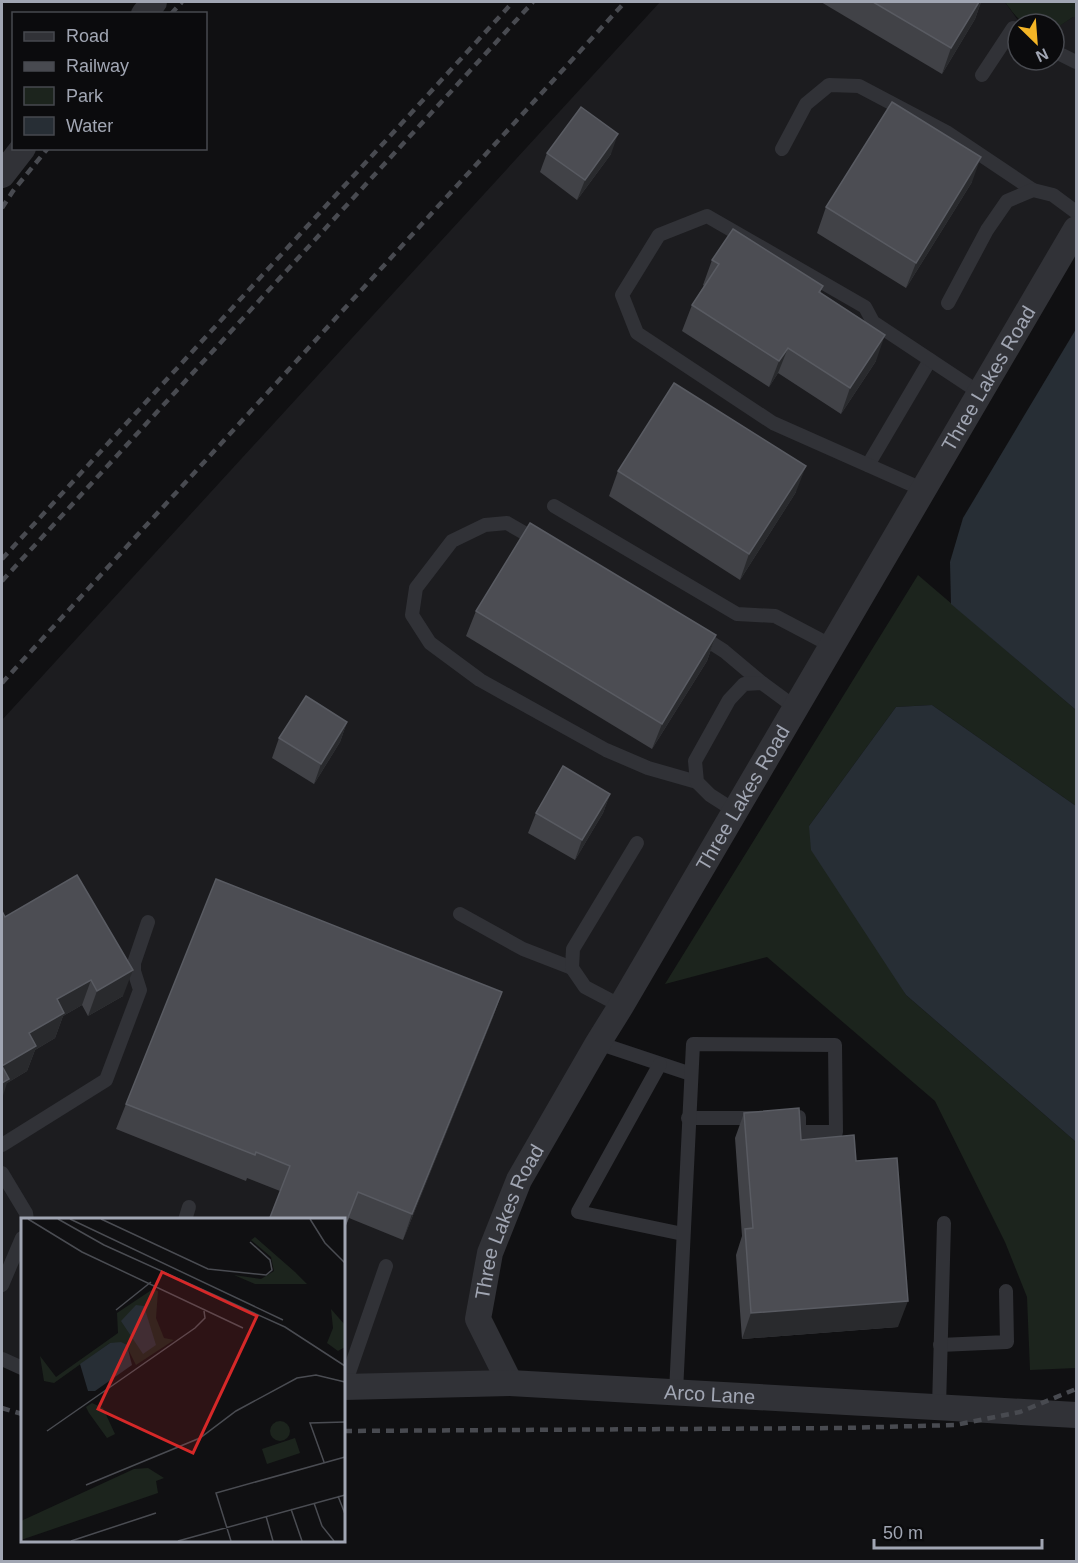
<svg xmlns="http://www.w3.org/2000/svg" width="1078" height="1563" font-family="Arial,sans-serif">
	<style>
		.built { fill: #1c1c1f }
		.green { fill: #1c241d }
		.water { fill: #272e35 }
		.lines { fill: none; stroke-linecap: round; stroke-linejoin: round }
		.service { stroke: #313237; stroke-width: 14 }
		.minor { stroke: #313237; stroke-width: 26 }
		.rail { stroke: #484a50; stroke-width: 4.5; stroke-dasharray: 8 6; stroke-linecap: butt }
		.wall { fill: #414247 }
		.shaded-wall { fill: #292a2d }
		.building { fill: #4c4d53; stroke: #595b62; stroke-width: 1.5 }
		.labels { text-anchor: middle; stroke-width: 6; stroke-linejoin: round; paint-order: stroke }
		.street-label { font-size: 20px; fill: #a1a6b3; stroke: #0b0b0d }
		.inset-road { fill: none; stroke: #4a4c52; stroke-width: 1.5 }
		.view { fill: #d62828; fill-opacity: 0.15; stroke: #d62828; stroke-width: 3 }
		.inset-edge { fill: none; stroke: #a1a6b3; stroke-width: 3 }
	</style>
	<rect width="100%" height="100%" fill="#101012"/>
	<!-- built -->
	<path class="built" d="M660,2h345l12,17 8,5h-7v36h36v-31l19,-12h3v212l-557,951 -41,139 32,64 -166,4v-167h-322v147l-20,-9v-638z"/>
	<!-- green -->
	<g class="green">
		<path d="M1005,2h71v15h-3l-18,12h-1v-5c-31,0 -30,4 -49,-22z"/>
		<path d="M918,575l158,135v96l-144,-101 -36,2 -87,119 97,169 170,147v226l-46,2 -3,-73 -22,-55 -70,-141 -168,-144 -102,27z"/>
	</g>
	<!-- water -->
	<g class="water">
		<path d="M1076,329v381l-125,-106 -1,-42 13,-44z"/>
		<path d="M932,705l144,101v336l-170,-147 -95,-145 -2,-24 87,-119z"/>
	</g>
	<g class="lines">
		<!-- service -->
		<g class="service">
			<path d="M1054,51l22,11"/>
			<path d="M982,75l31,-47 5,3"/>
			<path d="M782,149l24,-45 23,-19 30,1 89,47 85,57"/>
			<path d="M948,303l39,-73 20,-29 26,-11 20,5 23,17"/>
			<path d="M868,465l62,-105"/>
			<path d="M924,490l-151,-67 -136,-90 -15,-38 37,-60 48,-19 158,91 8,15 107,71"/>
			<path d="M554,506l183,108 38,2 57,30"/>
			<path d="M540,542l-33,-19 -22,2 -33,16 -36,47 -4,27 18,28 50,37 126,70 42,18 49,14"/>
			<path d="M699,635l25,16 38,32"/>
			<path d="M735,811l-25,-16 -13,-13 -2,-21 34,-61 15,-16 18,-1 34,25"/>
			<path d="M460,914l63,35 49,19"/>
			<path d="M621,1006l-36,-19 -13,-19 1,-19 64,-106"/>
			<path d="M598,1043l93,31"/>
			<path d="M660,1064l-82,148 105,22"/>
			<path d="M688,1118h73"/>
			<path d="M2,1145l104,-65 34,-90 -6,-19v-8l14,-41"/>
			<path d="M2,1173l24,40 1,7"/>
			<path d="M185,1220l4,-13"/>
			<path d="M2,1285l20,-47"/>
			<path d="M940,1345l67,-3 -1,-51"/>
			<path d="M2,1359l20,9"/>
			<path d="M344,1387l42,-121"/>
			<path d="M676,1392l17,-348 142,1 1,87h-37v-15h-1"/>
			<path d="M939,1407l5,-184"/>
		</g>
		<!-- minor -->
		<g class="minor">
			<path d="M144,14l10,-12"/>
			<path d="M2,175l21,-27"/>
			<path id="s1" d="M510,1383l-32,-64 12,-66 29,-73 79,-137 23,-37 455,-777"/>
			<path id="s2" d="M344,1387l166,-4 566,32"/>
		</g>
		<!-- rail -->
		<g class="rail">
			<path d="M171,14l11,-12"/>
			<path d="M2,208l11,-17 35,-43"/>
			<path d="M2,559l511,-557"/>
			<path d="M2,581l531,-579"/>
			<path d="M2,683l623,-681"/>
			<path d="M2,1408l20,6"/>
			<path d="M344,1431l499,-3 112,-3 65,-13 56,-23"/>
		</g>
	</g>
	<!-- wall -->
	<g class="wall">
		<path d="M821,2h160l-6,17 -33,55z"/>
		<path d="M547,153l64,1 -34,46 -37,-28z"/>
		<path d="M972,182l-66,106 -89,-55 9,-26z"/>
		<path d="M712,260l111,26 -3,7 56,68 -35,53 -63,-41 -9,14 -87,-56 10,-26 12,-19 -1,-1z"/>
		<path d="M618,471l178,21 -56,88 -131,-84z"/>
		<path d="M476,611l240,24 -9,26 -55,88 -186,-113z"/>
		<path d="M347,722l-7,20 -26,42 -42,-26 7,-20z"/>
		<path d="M610,794l-7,19 -28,47 -47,-27 8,-20z"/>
		<path d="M5,917l118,79 -35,20 -6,-11 -19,11 -8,22 -20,12 -8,21 -20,12z"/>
		<path d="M502,992l-9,25 -90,223 -54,-22 -5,13v-11l-64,-29 -33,-13 -1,3 -130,-52 10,-25z"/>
		<path d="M744,1113l57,27 55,21 42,166 -156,12 -6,-84 6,-19 -7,-98z"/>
	</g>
	<!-- shaded-wall -->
	<g class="shaded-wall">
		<path d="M979,2h2l-6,17 -33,55 9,-26z"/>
		<path d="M618,134l-7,20 -34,46 8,-20z"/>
		<path d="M981,157l-9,25 -66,106 10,-25z"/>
		<path d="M885,335l-9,26 -35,53 9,-26z"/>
		<path d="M788,348l-10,25 -9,14 10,-26z"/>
		<path d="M806,466l-10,26 -56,88 9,-26z"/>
		<path d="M716,635l-9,26 -55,88 10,-25z"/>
		<path d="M347,722l-7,20 -26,42 7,-20z"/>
		<path d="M610,794l-7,19 -28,47 7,-20z"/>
		<path d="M133,970l-10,26 -35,20 9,-25z"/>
		<path d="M91,980l-9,25 -19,11 -8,22 -20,12 -8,21 -20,12 -5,16v-33l55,-67z"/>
		<path d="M502,992l-9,25 -90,223 9,-26z"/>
		<path d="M908,1301l-10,26 -156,12 9,-26z"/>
	</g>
	<!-- building -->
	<g class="building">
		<path d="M873,2h106l-28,46z"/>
		<path d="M892,102l89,55 -65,106 -90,-56z"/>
		<path d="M581,107l37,27 -33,46 -38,-27z"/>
		<path d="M733,229l90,57 -4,6 66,43 -35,53 -62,-40 -9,13 -87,-56 27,-41 -7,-4z"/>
		<path d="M674,383l132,83 -57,88 -131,-83z"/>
		<path d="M530,523l186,112 -54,89 -186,-113z"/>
		<path d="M306,696l41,26 -26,42 -42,-26z"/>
		<path d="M563,766l47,28 -28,46 -46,-27z"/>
		<path d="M77,875l56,95 -36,21 -6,-11 -34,19 7,14 -35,20 7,13 -34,20v-155l3,6z"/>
		<path d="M216,879l286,113 -90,222 -54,-22 -14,36v-8h-75l21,-54 -34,-14 -1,3 -129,-51z"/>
		<path d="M2,1066l7,13 -7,4z"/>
		<path d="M799,1108l2,32 53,-5 2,26 41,-3 11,143 -157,12 -6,-84 8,-1 -9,-115z"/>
	</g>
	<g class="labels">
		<!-- street labels -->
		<g class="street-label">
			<text dy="7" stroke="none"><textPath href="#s1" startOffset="1146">Three Lakes Road</textPath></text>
			<text dy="7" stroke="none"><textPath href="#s1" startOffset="660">Three Lakes Road</textPath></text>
			<text dy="7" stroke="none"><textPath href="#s1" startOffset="174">Three Lakes Road</textPath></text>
			<text dy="7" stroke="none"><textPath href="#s2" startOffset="366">Arco Lane</textPath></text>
		</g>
	</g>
	<!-- overview -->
	<g transform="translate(21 1218)">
		<rect width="324" height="324" fill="#101012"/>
		<path d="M234,19l40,35 12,12h-52l-21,-9 27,4 13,-8 -3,-14 -20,-17zM132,71l5,2 -2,27 8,20 10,2 -38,25 -10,-20 -16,-2 -56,40 -10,-2 -4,-25 16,21 62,-44 -1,-20zM310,91l14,16v22l-7,4 -11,-8 6,-15zM71,185l11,5 12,26 -8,4 -18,-25 -3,-6zM249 213a10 10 0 1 1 20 0a10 10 0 1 1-20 0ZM274,220l5,15 -33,11 -5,-15zM127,250l16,10 -8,3 2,12 -137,47v-19l113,-52z" fill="#1c241d"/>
		<path d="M115,87l8,1 12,39 -13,9 -22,-33zM100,124l6,3 5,20 -37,26h-7l-8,-27 30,-21z" fill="#272e35"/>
		<path class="inset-road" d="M7,1l54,33 161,76M37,1l46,26 181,82 60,39M49,1l213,101M80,1l107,50 58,6 6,-5 -2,-10 -20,-18M289,1l15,24 20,20M95,92l35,-28M26,213l148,-103 10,-10 -1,-7M303,244l-14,-39 35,-1M65,267l114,-47 36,-27 61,-33 19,-3 29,7M317,278l7,18M293,285l8,23 12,15M270,291l11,32M245,298l7,25M50,323l85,-28M157,323l167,-46M210,323l-15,-48 129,-36"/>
		<path class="view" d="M141,54l95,44 -64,137 -95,-44z"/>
		<rect width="324" height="324" class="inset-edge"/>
	</g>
	<!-- border -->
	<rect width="1078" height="1563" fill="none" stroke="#a1a6b3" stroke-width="6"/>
	<!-- legend -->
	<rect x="12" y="12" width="195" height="138" fill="#0b0b0d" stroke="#47494f" stroke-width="1.5"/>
	<rect x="24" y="32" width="30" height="9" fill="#313237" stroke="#47494f" stroke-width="1.5"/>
	<text x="66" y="42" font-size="18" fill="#a1a6b3">Road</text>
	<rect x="24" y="62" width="30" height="9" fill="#484a50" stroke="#47494f" stroke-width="1.5"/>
	<text x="66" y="72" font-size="18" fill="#a1a6b3">Railway</text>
	<rect x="24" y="87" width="30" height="18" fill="#1c241d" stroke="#47494f" stroke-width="1.5"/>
	<text x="66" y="102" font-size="18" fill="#a1a6b3">Park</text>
	<rect x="24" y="117" width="30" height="18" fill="#272e35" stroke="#47494f" stroke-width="1.5"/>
	<text x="66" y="132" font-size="18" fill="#a1a6b3">Water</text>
	<!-- north arrow -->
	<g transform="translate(1036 42) rotate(155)"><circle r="28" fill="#0b0b0d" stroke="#47494f" stroke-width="1.5"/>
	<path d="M0-4.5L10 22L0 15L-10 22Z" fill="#f4b526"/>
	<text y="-9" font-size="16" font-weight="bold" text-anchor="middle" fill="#a1a6b3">N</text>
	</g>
	<!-- scale -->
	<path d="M874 1539v9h168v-9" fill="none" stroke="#a1a6b3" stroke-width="3"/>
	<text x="883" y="1539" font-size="18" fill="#a1a6b3" stroke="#0b0b0d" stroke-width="4.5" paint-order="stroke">50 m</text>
</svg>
